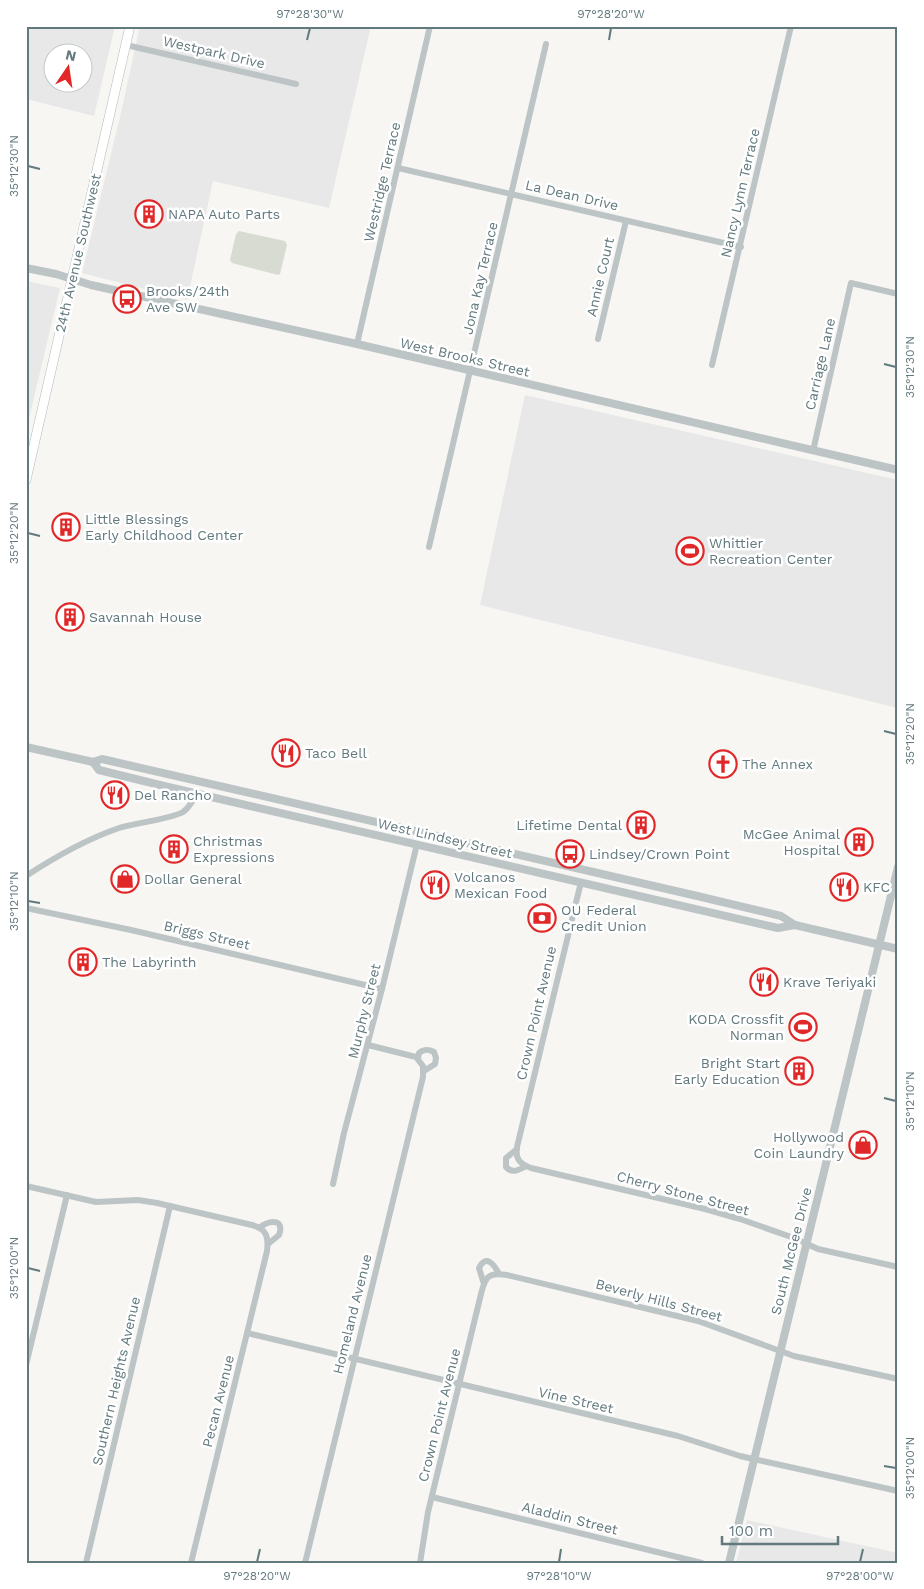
<svg xmlns="http://www.w3.org/2000/svg" width="924" height="1589" font-family="'Work Sans',sans-serif">
	<style>
		.built { fill: #e7e8e7; fill-rule: evenodd }
		.green { fill: #d8dbd2 }
		.lines { fill: none; stroke-linecap: round; stroke-linejoin: round }
		.secondary-casing { stroke: #b0b8ba; stroke-width: 10 }
		.minor { stroke: #bdc4c6; stroke-width: 6 }
		.tertiary { stroke: #bdc4c6; stroke-width: 8 }
		.secondary { stroke: #fff; stroke-width: 9 }
		.ticks { fill: none; stroke: #62797e; stroke-width: 2 }
		.labels { text-anchor: middle; stroke-width: 5; stroke-linejoin: round; paint-order: stroke }
		.street-label { font-size: 14px; fill: #62797e; stroke: #fff }
		.poi-label { font-size: 14px; fill: #62797e; stroke: #fff; text-anchor: start }
		.neatline { fill: none; stroke: #62797e; stroke-width: 2 }
		.ticks-label { font-size: 12px; text-anchor: middle; fill: #62797e }
	</style>
	<rect width="100%" height="100%" fill="#f7f6f3"/>
	<!-- built -->
	<g class="built">
		<path d="M26,26h89l-21,90 -68,-17zM52,52h30v30h-30z"/>
		<path d="M140,26h231l-42,182 -116,-27 -26,119 -105,-27 38,-156z"/>
		<path d="M26,281l34,7 -34,143z"/>
		<path d="M525,395l373,85v228l-418,-103z"/>
		<path d="M747,1520l151,33v10h-162z"/>
	</g>
	<!-- green -->
	<path class="green" d="M239,231l46,10 2,4 -7,29 -2,1 -46,-12 -2,-3 6,-26z"/>
	<g class="lines">
		<!-- secondary casing -->
		<g class="secondary-casing">
			<path id="secondary" d="M26,480l104,-454"/>
		</g>
		<!-- minor -->
		<g class="minor">
			<path d="M126,45l170,39"/>
			<path d="M398,168l343,79"/>
			<path d="M598,339l28,-118"/>
			<path d="M357,344l73,-318"/>
			<path d="M712,365l79,-339"/>
			<path d="M813,451l38,-168 47,11"/>
			<path d="M429,547l117,-503"/>
			<path d="M26,876c29,-19 61,-37 93,-48 16,-5 52,-9 64,-16 7,-5 10,-12 14,-19"/>
			<path d="M581,882l-64,265c-2,12 3,17 14,21l174,41 35,10 54,19 24,11 80,18"/>
			<path d="M26,908l105,22 251,59"/>
			<path d="M418,1059l1,-6c5,-4 9,-4 15,-1l2,6 -1,6 -11,7"/>
			<path d="M517,1149l-11,9v9c6,7 13,3 20,-1"/>
			<path d="M333,1184l11,-51 38,-144 35,-145"/>
			<path d="M26,1186l70,16 42,-2 19,3 95,22c14,4 17,11 15,26l-76,312"/>
			<path d="M259,1228c10,-8 26,-10 20,7l-11,9"/>
			<path d="M484,1284l-5,-16c7,-14 15,-4 20,6"/>
			<path d="M247,1333l431,103 62,20 158,35"/>
			<path d="M26,1365l41,-170"/>
			<path d="M432,1497l270,66"/>
			<path d="M86,1563l84,-357"/>
			<path d="M305,1563l118,-486v-11l-7,-9 -48,-12"/>
			<path d="M420,1563l8,-51 53,-218c4,-17 7,-22 26,-19l191,46 96,35 104,23"/>
		</g>
		<!-- tertiary -->
		<g class="tertiary">
			<path d="M26,268l30,6 35,11 266,59 541,126"/>
			<path d="M26,747l67,15 9,-3 591,136 88,21 14,9 103,24"/>
			<path d="M93,762l6,8 65,16 605,140 9,2 17,-3"/>
			<path d="M729,1563l169,-696"/>
		</g>
		<!-- secondary -->
		<use href="#secondary" class="secondary"/>
	</g>
	<!-- ticks -->
	<path class="ticks" d="M307,40l3,-12M609,40l2,-12M28,166l12,3M884,364l12,3M28,533l12,3M884,731l12,3M28,901l12,2M884,1098l12,3M28,1268l12,3M884,1466l12,2M257,1562l3,-13M559,1562l2,-13M860,1562l3,-13"/>
	<!-- icons -->
	<defs>
		<g id="building-ring" transform="scale(1.4375)"><circle r="9.5" fill="#fff" stroke="#e12829" stroke-width="1.5"/><path d="M-4-6H4V6H1V3H-1V6H-4ZM-2.5-4.3h1.7v1.8h-1.7ZM.8-4.3h1.7v1.8H.8ZM-2.5-1h1.7V.8h-1.7ZM.8-1h1.7V.8H.8Z" fill="#e12829"/></g>
		<g id="bus-ring" transform="scale(1.4375)"><circle r="9.5" fill="#fff" stroke="#e12829" stroke-width="1.5"/><path d="M-5-6H5V4H4V6H2V4H-2V6H-4V4H-5ZM-3.5-4V0h7V-4ZM-3.5 1.2v1.5H-2V1.2ZM2 1.2v1.5H3.5V1.2Z" fill="#e12829"/></g>
		<g id="stadium-ring" transform="scale(1.4375)"><circle r="9.5" fill="#fff" stroke="#e12829" stroke-width="1.5"/><path d="M0-5a6.5 5 0 1 0 0 10a6.5 5 0 1 0 0-10ZM-3.5-1.8h7v3.6h-7Z" fill="#e12829"/></g>
		<g id="restaurant-ring" transform="scale(1.4375)"><circle r="9.5" fill="#fff" stroke="#e12829" stroke-width="1.5"/><path d="M-5-6h1v4h1v-4h1v4h1v-4h1v5L-1.5 .5V6h-2V.5L-5-1ZM5-6V6H3V1.5H1.5Q1.5-4 5-6Z" fill="#e12829"/></g>
		<g id="church-ring" transform="scale(1.4375)"><circle r="9.5" fill="#fff" stroke="#e12829" stroke-width="1.5"/><path d="M-1.2-6h2.4v3.5h3.3v2.4h-3.3V6h-2.4V-.1h-3.3v-2.4h3.3Z" fill="#e12829"/></g>
		<g id="shop-ring" transform="scale(1.4375)"><circle r="9.5" fill="#fff" stroke="#e12829" stroke-width="1.5"/><path d="M-5-2.5h2.3a2.7 3.5 0 0 1 5.4 0H5L5.5 6h-11ZM-1.5-2.5h3a1.5 2.3 0 0 0-3 0Z" fill="#e12829"/></g>
		<g id="bank-ring" transform="scale(1.4375)"><circle r="9.5" fill="#fff" stroke="#e12829" stroke-width="1.5"/><path d="M-6-4H6V4H-6ZM0-2.3a2.3 2.3 0 1 0 0 4.6a2.3 2.3 0 1 0 0-4.6Z" fill="#e12829"/></g>
	</defs>
	<g fill-rule="evenodd">
		<use href="#building-ring" x="149" y="214"/>
		<use href="#bus-ring" x="127" y="299"/>
		<use href="#building-ring" x="66" y="527"/>
		<use href="#stadium-ring" x="690" y="551"/>
		<use href="#building-ring" x="70" y="617"/>
		<use href="#restaurant-ring" x="286" y="753"/>
		<use href="#church-ring" x="723" y="764"/>
		<use href="#restaurant-ring" x="115" y="795"/>
		<use href="#building-ring" x="641" y="825"/>
		<use href="#building-ring" x="859" y="842"/>
		<use href="#building-ring" x="174" y="849"/>
		<use href="#bus-ring" x="570" y="854"/>
		<use href="#shop-ring" x="125" y="879"/>
		<use href="#restaurant-ring" x="435" y="885"/>
		<use href="#restaurant-ring" x="844" y="887"/>
		<use href="#bank-ring" x="542" y="918"/>
		<use href="#building-ring" x="83" y="962"/>
		<use href="#restaurant-ring" x="764" y="982"/>
		<use href="#stadium-ring" x="803" y="1027"/>
		<use href="#building-ring" x="799" y="1071"/>
		<use href="#shop-ring" x="863" y="1145"/>
	</g>
	<g class="labels">
		<!-- street labels -->
		<g class="street-label">
			<text transform="translate(214 52) rotate(13)" y="5">Westpark Drive</text>
			<text transform="translate(382 182) rotate(-77)" y="5">Westridge Terrace</text>
			<text transform="translate(740 193) rotate(-77)" y="5">Nancy Lynn Terrace</text>
			<text transform="translate(572 195) rotate(13)" y="5">La Dean Drive</text>
			<text transform="translate(78 253) rotate(-77)" y="5">24th Avenue Southwest</text>
			<text transform="translate(600 277) rotate(-77)" y="5">Annie Court</text>
			<text transform="translate(480 278) rotate(-77)" y="5">Jona Kay Terrace</text>
			<text transform="translate(465 357) rotate(13)" y="5">West Brooks Street</text>
			<text transform="translate(820 364) rotate(-77)" y="5">Carriage Lane</text>
			<text transform="translate(445 838) rotate(13)" y="5">West Lindsey Street</text>
			<text transform="translate(207 935) rotate(13)" y="5">Briggs Street</text>
			<text transform="translate(364 1011) rotate(-76)" y="5">Murphy Street</text>
			<text transform="translate(536 1013) rotate(-77)" y="5">Crown Point Avenue</text>
			<text transform="translate(683 1193) rotate(15)" y="5">Cherry Stone Street</text>
			<text transform="translate(791 1251) rotate(-76)" y="5">South McGee Drive</text>
			<text transform="translate(659 1300) rotate(15)" y="5">Beverly Hills Street</text>
			<text transform="translate(352 1314) rotate(-76)" y="5">Homeland Avenue</text>
			<text transform="translate(116 1381) rotate(-77)" y="5">Southern Heights Avenue</text>
			<text transform="translate(576 1400) rotate(13)" y="5">Vine Street</text>
			<text transform="translate(218 1401) rotate(-76)" y="5">Pecan Avenue</text>
			<text transform="translate(439 1415) rotate(-76)" y="5">Crown Point Avenue</text>
			<text transform="translate(570 1518) rotate(14)" y="5">Aladdin Street</text>
		</g>
		<!-- poi labels -->
		<g class="poi-label">
			<text x="168" y="219">NAPA Auto Parts</text>
			<text x="146" y="296">Brooks/24th<tspan x="146" dy="16">Ave SW</tspan></text>
			<text x="85" y="524">Little Blessings<tspan x="85" dy="16">Early Childhood Center</tspan></text>
			<text x="709" y="548">Whittier<tspan x="709" dy="16">Recreation Center</tspan></text>
			<text x="89" y="622">Savannah House</text>
			<text x="305" y="758">Taco Bell</text>
			<text x="742" y="769">The Annex</text>
			<text x="134" y="800">Del Rancho</text>
			<text x="622" y="830" text-anchor="end">Lifetime Dental</text>
			<text x="840" y="839" text-anchor="end">McGee Animal<tspan x="840" dy="16">Hospital</tspan></text>
			<text x="193" y="846">Christmas<tspan x="193" dy="16">Expressions</tspan></text>
			<text x="589" y="859">Lindsey/Crown Point</text>
			<text x="454" y="882">Volcanos<tspan x="454" dy="16">Mexican Food</tspan></text>
			<text x="144" y="884">Dollar General</text>
			<text x="863" y="892">KFC</text>
			<text x="561" y="915">OU Federal<tspan x="561" dy="16">Credit Union</tspan></text>
			<text x="102" y="967">The Labyrinth</text>
			<text x="783" y="987">Krave Teriyaki</text>
			<text x="784" y="1024" text-anchor="end">KODA Crossfit<tspan x="784" dy="16">Norman</tspan></text>
			<text x="780" y="1068" text-anchor="end">Bright Start<tspan x="780" dy="16">Early Education</tspan></text>
			<text x="844" y="1142" text-anchor="end">Hollywood<tspan x="844" dy="16">Coin Laundry</tspan></text>
		</g>
	</g>
	<!-- border -->
	<rect width="924" height="1589" fill="none" stroke="#ffffff" stroke-width="55"/>
	<!-- north arrow -->
	<g transform="translate(68 68) rotate(13)"><circle r="24" fill="#ffffff" stroke="#c0c9cb"/>
	<path d="M0-4L9 19L0 12L-9 19Z" fill="#e12829"/>
	<text y="-8" font-size="14" font-weight="bold" text-anchor="middle" fill="#62797e">N</text>
	</g>
	<!-- scale -->
	<path d="M722 1536v8h116v-8" fill="none" stroke="#62797e" stroke-width="2.5"/>
	<text x="729" y="1536" font-size="15" fill="#62797e" stroke="#ffffff" stroke-width="4" paint-order="stroke">100 m</text>
	<rect x="28" y="28" width="868" height="1534" class="neatline"/>
	<g class="ticks-label">
		<text x="310" y="18">97°28'30"W</text>
		<text x="611" y="18">97°28'20"W</text>
		<text transform="translate(14 166) rotate(-90)" y="4">35°12'30"N</text>
		<text transform="translate(910 367) rotate(-90)" y="4">35°12'30"N</text>
		<text transform="translate(14 533) rotate(-90)" y="4">35°12'20"N</text>
		<text transform="translate(910 734) rotate(-90)" y="4">35°12'20"N</text>
		<text transform="translate(14 901) rotate(-90)" y="4">35°12'10"N</text>
		<text transform="translate(910 1101) rotate(-90)" y="4">35°12'10"N</text>
		<text transform="translate(14 1268) rotate(-90)" y="4">35°12'00"N</text>
		<text transform="translate(910 1468) rotate(-90)" y="4">35°12'00"N</text>
		<text x="257" y="1580">97°28'20"W</text>
		<text x="559" y="1580">97°28'10"W</text>
		<text x="860" y="1580">97°28'00"W</text>
	</g>
</svg>
